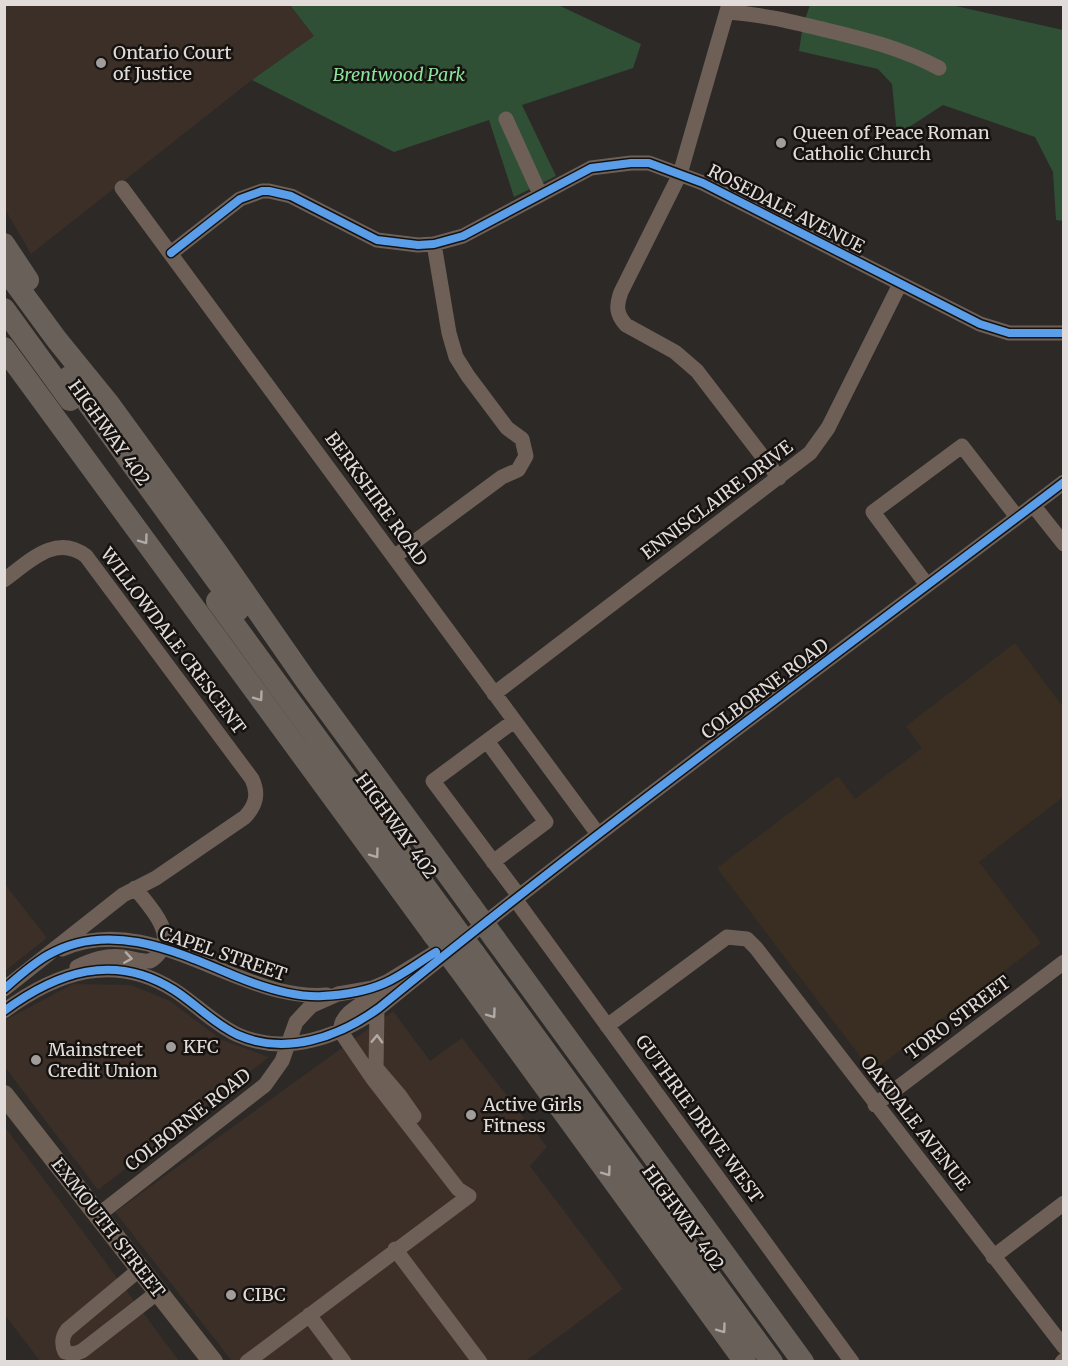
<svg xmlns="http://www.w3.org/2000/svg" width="1068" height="1366" font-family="Merriweather,serif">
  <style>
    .built { fill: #3b2f28 }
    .education { fill: #3a2e22 }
    .green { fill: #2f5035 }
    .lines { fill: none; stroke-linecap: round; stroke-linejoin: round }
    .minor { stroke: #6e6057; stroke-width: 15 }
    .major { stroke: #6f6055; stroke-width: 20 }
    .highway { stroke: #696059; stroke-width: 22 }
    .highway-bridge { stroke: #696059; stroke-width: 22 }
    .cycleway-casing { stroke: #151210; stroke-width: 11 }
    .cycleway { stroke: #5a9eea; stroke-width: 8 }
    .oneway { stroke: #b1aaa6 }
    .oneway2 { stroke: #b3aaa5 }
    .poi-dot { fill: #a29d9b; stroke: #151210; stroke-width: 2 }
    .labels { text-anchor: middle; stroke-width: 5; stroke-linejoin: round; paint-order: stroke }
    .poi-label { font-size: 18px; fill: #e1dcd9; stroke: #151210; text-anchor: start }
    .park-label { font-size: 18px; font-style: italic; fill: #89e39b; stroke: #151210 }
    .street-label { font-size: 18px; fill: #e1dcd9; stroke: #151210 }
  </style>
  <rect width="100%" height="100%" fill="#2c2927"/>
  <path class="built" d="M4,5H290L315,36L252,80L31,254L5,209Z
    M5,884L47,938L5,971H4Z
    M73,984L131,985L170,1001L222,1040L269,1057L98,1190L5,1067V1020Z
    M393,1011L430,1061L462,1038L547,1147L530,1166L623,1289L526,1361H232L115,1212Z
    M5,1127L179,1361H40L5,1315Z"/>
  <path class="education" d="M1015,643L1063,707V797L979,862L1041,943L872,1072L717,868L838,776L855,799L922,748L906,726Z"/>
  <path class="green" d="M290,5H558L641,44L633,68L522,105L556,176L514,197L489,120L394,152L252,80L314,36Z
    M810,5H951L1063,30V221L1056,220L1053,172L1035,137L943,105L897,135L892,84L878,69L799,51L803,25Z"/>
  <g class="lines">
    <path class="minor" d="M729,4L680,174L621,292C616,306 616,314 626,325L675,352L697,371L779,478
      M727,12C761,14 793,22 826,30C867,40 901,48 939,68
      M506,119L540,194
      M122,188L598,834
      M171,253L240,199L262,191H269L291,196L377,240L418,245L434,244L463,236L591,168L631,163H649L703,183L980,324L1009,333H1064
      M1033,505L1064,544
      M394,557L502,477L518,470L526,456L522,439L507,428L468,376L456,357L449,333L434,244
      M4,580C29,562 55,533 86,556L252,779C259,794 256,805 245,817L156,878L123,895L4,989
      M927,585L873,512L962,446L1017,517
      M494,694L810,453L828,428L900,284
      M514,721L433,781L519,896
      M487,741L546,822L493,862
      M515,899L852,1362
      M62,949C136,917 207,972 277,990C294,994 310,997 327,995
      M77,967C92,960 106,955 122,957C131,958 141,962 150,961C154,959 157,956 160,952C176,932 147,904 135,888
      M377,1010L376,1068L400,1096L414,1116
      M4,1011C57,972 114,952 174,990C196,1004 214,1024 238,1035C286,1056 339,1037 379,1008C602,826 835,656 1064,482
      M607,1026L727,937L747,939L756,948L1064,1347
      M875,1105L1064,962
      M97,1216L265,1085L282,1061L296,1022L311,1006L338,994L373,988L387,982L436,952
      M395,1249L480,1362
      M993,1257L1064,1203
      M140,1269L67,1330C62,1337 61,1343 65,1352L74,1354L82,1351L158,1292
      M309,1315L344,1362
      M247,1362L469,1196L458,1189L373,1079L341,1032C338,1013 366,1002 379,993C385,988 391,982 397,977
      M1062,1362L1064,1360"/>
    <path class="major" d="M4,1095L213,1362"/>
    <path class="highway" d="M4,244L28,280
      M4,268L57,340L109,404L216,551L307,682L471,906
      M4,309L70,400
      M4,348L433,934
      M69,377L238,610
      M217,601L451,922
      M495,939L803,1362
      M474,953L772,1362
      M458,967L745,1362"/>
    <path class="highway-bridge" d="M471,906L495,939
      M451,922L474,953
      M433,934L458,967"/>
    <g class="cycleway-casing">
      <path id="cycleway" d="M171,253L240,199L262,191H269L291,196L377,240L418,245L434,244L463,236L591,168L631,163H649L703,183L980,324L1009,333H1064
        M4,989C18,977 32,964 48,955C109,920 176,951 235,976C262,987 294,998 323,996C343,995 367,991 385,983C403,975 419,962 436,952
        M4,1011C57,972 114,952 174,990C196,1004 214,1024 238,1035C286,1056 339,1037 379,1008C602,826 835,656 1064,482"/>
    </g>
    <use href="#cycleway" class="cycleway"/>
  </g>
  <defs><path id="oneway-chevron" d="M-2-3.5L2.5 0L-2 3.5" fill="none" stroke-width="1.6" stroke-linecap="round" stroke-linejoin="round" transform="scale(1.5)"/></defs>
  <g class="oneway">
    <use href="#oneway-chevron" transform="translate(144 540) rotate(54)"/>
    <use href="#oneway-chevron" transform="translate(259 697) rotate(54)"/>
    <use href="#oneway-chevron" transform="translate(375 854) rotate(54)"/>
    <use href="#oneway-chevron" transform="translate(492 1014) rotate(54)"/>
    <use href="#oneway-chevron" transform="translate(607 1172) rotate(54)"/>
    <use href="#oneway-chevron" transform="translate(722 1329) rotate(54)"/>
  </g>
  <g class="oneway2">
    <use href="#oneway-chevron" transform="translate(128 958) rotate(9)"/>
    <use href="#oneway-chevron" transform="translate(377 1039) rotate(-88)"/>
  </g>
  <g class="poi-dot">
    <circle cx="101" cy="63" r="6"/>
    <circle cx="781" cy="143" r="6"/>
    <circle cx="171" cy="1047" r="6"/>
    <circle cx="36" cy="1060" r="6"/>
    <circle cx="471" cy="1115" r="6"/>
    <circle cx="231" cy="1295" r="6"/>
  </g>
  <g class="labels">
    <g class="poi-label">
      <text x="113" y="59">Ontario Court<tspan x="113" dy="21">of Justice</tspan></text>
      <text x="793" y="139">Queen of Peace Roman<tspan x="793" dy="21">Catholic Church</tspan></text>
      <text x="183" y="1053">KFC</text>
      <text x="48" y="1056">Mainstreet<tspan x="48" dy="21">Credit Union</tspan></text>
      <text x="483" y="1111">Active Girls<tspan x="483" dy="21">Fitness</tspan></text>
      <text x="243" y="1301">CIBC</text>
    </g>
    <g class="park-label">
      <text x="399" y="81">Brentwood Park</text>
    </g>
    <g class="street-label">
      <text transform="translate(786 209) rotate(27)" y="6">ROSEDALE AVENUE</text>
      <text transform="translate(109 433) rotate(54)" y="6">HIGHWAY 402</text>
      <text transform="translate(376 499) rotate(54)" y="6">BERKSHIRE ROAD</text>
      <text transform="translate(717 500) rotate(-37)" y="6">ENNISCLAIRE DRIVE</text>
      <text transform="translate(173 641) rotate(53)" y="6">WILLOWDALE CRESCENT</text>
      <text transform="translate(765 689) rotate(-37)" y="6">COLBORNE ROAD</text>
      <text transform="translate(396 826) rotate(54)" y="6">HIGHWAY 402</text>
      <text transform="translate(223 954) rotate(19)" y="6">CAPEL STREET</text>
      <text transform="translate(958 1018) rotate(-37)" y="6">TORO STREET</text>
      <text transform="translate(699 1119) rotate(54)" y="6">GUTHRIE DRIVE WEST</text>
      <text transform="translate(188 1120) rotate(-38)" y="6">COLBORNE ROAD</text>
      <text transform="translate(915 1123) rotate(52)" y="6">OAKDALE AVENUE</text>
      <text transform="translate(683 1218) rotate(54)" y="6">HIGHWAY 402</text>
      <text transform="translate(108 1228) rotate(52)" y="6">EXMOUTH STREET</text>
    </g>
  </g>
  <rect width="1068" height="1366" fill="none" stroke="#e1dcd9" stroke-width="12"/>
</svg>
